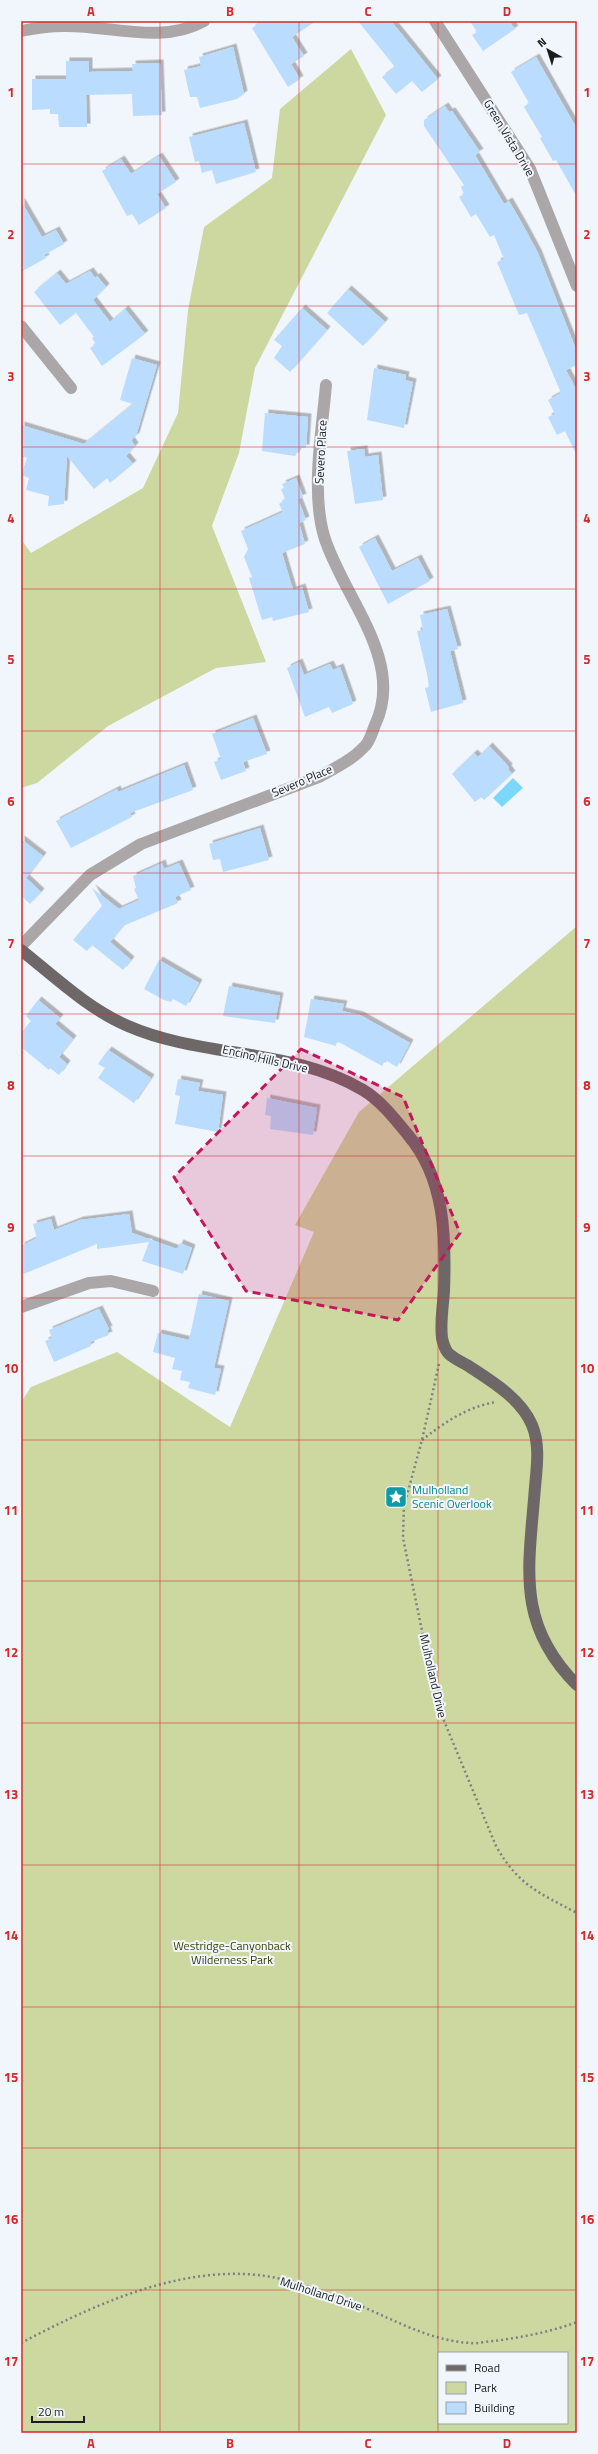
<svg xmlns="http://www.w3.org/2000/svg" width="598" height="2454" font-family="'Titillium Web',sans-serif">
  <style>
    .green { fill: #cdd8a0; fill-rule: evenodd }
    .water { fill: #7bd8fb }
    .building { fill: #b9dcff; filter: url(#shadow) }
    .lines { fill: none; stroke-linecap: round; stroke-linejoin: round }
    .path { stroke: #7c8084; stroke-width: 2.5; stroke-dasharray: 2 3; stroke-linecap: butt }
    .minor { stroke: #aba7a8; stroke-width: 12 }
    .major { stroke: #6e6768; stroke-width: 12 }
    .marked { fill: #c2185b; fill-opacity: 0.2; stroke: #c2185b; stroke-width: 3; stroke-dasharray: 8 5; stroke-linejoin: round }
    .grid { fill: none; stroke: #d62828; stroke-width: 1; stroke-opacity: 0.55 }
    .labels { text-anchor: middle; stroke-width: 4; stroke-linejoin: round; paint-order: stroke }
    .street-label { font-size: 12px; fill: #1a1c1e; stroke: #f0f6fc }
    .culture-label { font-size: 12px; fill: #0d838f; stroke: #f0f6fc; text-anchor: start }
    .park-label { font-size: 12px; fill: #3a4205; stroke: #f0f6fc }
    .neatline { fill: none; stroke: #d62828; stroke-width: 1.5 }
    .grid-label { font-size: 13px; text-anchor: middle; font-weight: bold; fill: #d62828 }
  </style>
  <defs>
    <filter id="shadow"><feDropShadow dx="3.5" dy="-3.5" stdDeviation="0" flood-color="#0004"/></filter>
  </defs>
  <rect width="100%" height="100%" fill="#f0f6fc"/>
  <path class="green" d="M351,49L386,115L255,368L239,453L212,526L266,662L216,668L108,726L37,783L21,788V539L31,553L143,488L178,413L188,310L204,227L272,178L280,109Z
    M577,926V2433H21V1402L31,1387L117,1352L230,1427L314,1232L295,1225L359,1112ZM439,2353H567V2423H439Z"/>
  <path class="water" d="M513,778L523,788L502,807L493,798Z"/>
  <path class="building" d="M262,21H316L292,37L304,56L291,64L300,79L288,87L252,28Z
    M358,21H391L438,79L422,92L412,81L396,94L382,77L395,67Z
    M470,21H509L515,29L483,51L472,35L477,32Z
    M233,47L244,94L237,99L200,108L197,97H190L184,70L201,66L199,57Z
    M536,57L577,129V197L556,160L553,161L540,138L542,137L524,107L529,103L511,72Z
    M66,61H89V72L133,71L132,64L160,63L162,115L133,116L132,94L86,95L87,127H59L58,114H50V109L32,110V79H66Z
    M445,106L449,112L452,111L480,152L475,155L504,204L509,201L524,227L538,253L577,352V365L566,370L577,391V456L565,431L557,435L548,417L555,414L548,400L561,393L527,313L519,315L497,262L504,259L494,235L490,237L476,214L471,217L459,197L464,194L461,187L464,185L424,126V120Z
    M244,123L256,172L216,184L212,170L202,173L199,161L195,162L189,137Z
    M159,156L176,182L157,194L166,208L139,225L132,214L127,216L102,171L121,159L131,174Z
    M21,201L42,237L56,230L64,244L44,255L46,258L21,272Z
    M90,271L95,278L97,276L106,287L93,300L110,322L125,309L145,334L102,366L90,348L96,344L92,338L94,337L76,313L60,325L34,292L57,273L66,284Z
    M348,289L385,322L363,346L327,313Z
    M302,308L327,330L290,372L274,358L282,346L274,340Z
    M132,358L157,365L136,436L131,440L135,446L126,456L133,464L110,483L107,478L94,489L67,456L64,504L48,506L49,496L26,490L29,478L21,475L27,458L21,456V425L84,444L133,404L120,400Z
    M374,368L406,375L405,380L413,382L404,428L367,420Z
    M265,413L308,417L306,448H300L295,456L262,451Z
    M364,449L365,457L378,455L383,500L355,504L347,451Z
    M296,478L303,497L298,499L306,520L299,523L305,544L282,553L293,590L302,587L309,612L273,621L272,617L262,620L249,578L252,577L244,557L248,549L241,531L283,512L279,504L285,499L281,489L284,488L282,484Z
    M375,538L392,571L418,558L430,581L388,604L359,547Z
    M447,609L458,649L450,651L463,703L431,712L425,688L429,687L427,674L417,631L423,630L420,615Z
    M299,662L304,675L330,664L333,670L340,667L353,704L332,713L329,707L305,717L287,668Z
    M253,718L267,754L243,762L246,771L221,780L214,762L221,759L212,734Z
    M489,746L509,767L508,769L512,774L484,800L481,797L475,802L452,774L474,753L478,757Z
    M184,765L193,790L130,813L132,817L71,848L56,821L117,789L118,792Z
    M260,828L269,860L223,872L220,859L213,860L209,844Z
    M21,839L43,856L26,878L41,892L30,904L21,896Z
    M162,863L164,869L179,863L191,890L175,897L178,903L123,926L110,942L131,960L123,970L92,945L87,951L73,940L102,906L92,888L119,909L139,900L134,889L136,888L133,876Z
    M159,960L199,983L186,1006L173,999L171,1002L164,1000L144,989Z
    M229,986L280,996L275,1023L223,1016Z
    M311,999L344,1004L342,1011L360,1015L410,1043L397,1067L385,1060L382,1066L337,1041L336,1046L304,1037Z
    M38,1000L60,1018L55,1024L73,1039L59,1057L67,1064L59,1075L50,1068L49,1070L21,1047V1033L31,1021L26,1016Z
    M108,1050L151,1078L134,1103L98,1078L105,1068L98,1064Z
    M178,1079L200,1083L198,1091L223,1095L218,1132L175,1124L180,1096L175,1095Z
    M267,1098L317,1108L313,1135L270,1129L271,1116L265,1115Z
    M129,1214L132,1233L177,1249L180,1243L192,1248L183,1274L142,1261L149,1242L97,1249V1244L21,1275V1246L37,1238L33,1224L51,1219L54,1230L80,1220Z
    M199,1294L229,1301L214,1368L221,1369L215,1395L188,1388L190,1382L180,1380L182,1371L172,1369L175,1358L153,1352L158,1333L189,1340Z
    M99,1309L109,1329L107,1330L109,1335L90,1342L91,1346L54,1362L45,1341L52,1338L49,1330Z"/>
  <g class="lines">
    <path class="path" d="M439,1364L422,1440L404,1506L403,1538L437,1704L496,1846C518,1885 539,1893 577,1913
      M422,1440C445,1422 467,1407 496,1402
      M21,2343C88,2308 166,2271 244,2274C279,2275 316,2288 349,2301C387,2316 428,2341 471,2343C478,2344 487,2341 495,2341C523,2337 550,2332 577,2322"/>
    <path class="minor" d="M435,21L530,169L577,286
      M21,31C35,28 49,26 64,26C110,25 161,45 204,21
      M21,326L71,388
      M21,946L90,875L141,844L319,777C335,768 352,760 364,747C370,742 372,732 375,725C406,660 342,596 324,536C311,491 322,431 326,385
      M21,1307L89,1283L111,1281L153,1291"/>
    <path class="major" d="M21,950C55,977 88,1009 128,1026C201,1058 293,1048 363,1090C380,1100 395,1119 408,1135C445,1178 446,1237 444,1291C443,1306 440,1323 442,1338C443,1343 445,1349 448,1353C454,1359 464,1363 470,1367C493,1382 521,1399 532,1425C540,1444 537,1466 535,1487C529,1567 515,1623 577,1685"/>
  </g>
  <path class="marked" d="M301,1049L403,1097L460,1233L398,1320L246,1291L174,1177Z"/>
  <path class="grid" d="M160,21V2433M299,21V2433M438,21V2433M21,164H577M21,306H577M21,447H577M21,589H577M21,731H577M21,873H577M21,1014H577M21,1156H577M21,1298H577M21,1440H577M21,1581H577M21,1723H577M21,1865H577M21,2007H577M21,2148H577M21,2290H577"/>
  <defs>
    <g id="sight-square" transform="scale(1.15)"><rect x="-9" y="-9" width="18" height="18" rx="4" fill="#0f9aa8" stroke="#f0f6fc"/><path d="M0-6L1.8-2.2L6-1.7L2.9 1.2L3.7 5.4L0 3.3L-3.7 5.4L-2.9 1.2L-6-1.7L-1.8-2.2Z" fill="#fff"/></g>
  </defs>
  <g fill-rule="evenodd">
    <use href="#sight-square" x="396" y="1497"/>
  </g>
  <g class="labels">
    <g class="street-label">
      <text transform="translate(509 138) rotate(59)" y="4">Green Vista Drive</text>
      <text transform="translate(321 452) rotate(-87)" y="4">Severo Place</text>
      <text transform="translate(302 781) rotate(-23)" y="4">Severo Place</text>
      <text transform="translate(265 1059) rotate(13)" y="4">Encino Hills Drive</text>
      <text transform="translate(433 1676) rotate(77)" y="4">Mulholland Drive</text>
      <text transform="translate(321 2294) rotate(18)" y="4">Mulholland Drive</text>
    </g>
    <g class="culture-label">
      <text x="412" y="1494">Mulholland<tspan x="412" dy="14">Scenic Overlook</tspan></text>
    </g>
    <g class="park-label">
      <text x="232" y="1950">Westridge-Canyonback<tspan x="232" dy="14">Wilderness Park</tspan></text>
    </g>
  </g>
  <rect width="598" height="2454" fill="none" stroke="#f0f6fc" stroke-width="44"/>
  <rect x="438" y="2352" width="130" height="72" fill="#f0f6fc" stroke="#9a9fa3"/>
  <rect x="446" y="2365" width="20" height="6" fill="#6e6768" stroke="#9a9fa3"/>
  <text x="474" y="2372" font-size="12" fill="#1a1c1e">Road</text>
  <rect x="446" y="2382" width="20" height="12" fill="#cdd8a0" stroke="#9a9fa3"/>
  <text x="474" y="2392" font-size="12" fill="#1a1c1e">Park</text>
  <rect x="446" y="2402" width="20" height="12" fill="#b9dcff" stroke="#9a9fa3"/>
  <text x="474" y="2412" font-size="12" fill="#1a1c1e">Building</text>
  <g transform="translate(548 50) rotate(321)" stroke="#f0f6fc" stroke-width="3" paint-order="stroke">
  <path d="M0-3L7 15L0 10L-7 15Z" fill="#1a1c1e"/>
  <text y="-6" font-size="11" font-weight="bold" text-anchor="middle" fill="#1a1c1e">N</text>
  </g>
  <path d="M32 2416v6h52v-6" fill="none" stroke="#1a1c1e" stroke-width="2"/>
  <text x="38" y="2416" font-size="12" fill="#1a1c1e" stroke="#f0f6fc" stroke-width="3" paint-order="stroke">20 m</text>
  <rect x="22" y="22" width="554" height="2410" class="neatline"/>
  <g class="grid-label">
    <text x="91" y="16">A</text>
    <text x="230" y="16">B</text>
    <text x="368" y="16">C</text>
    <text x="507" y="16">D</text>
    <text x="11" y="97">1</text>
    <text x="587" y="97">1</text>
    <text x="11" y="239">2</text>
    <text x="587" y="239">2</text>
    <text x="11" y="381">3</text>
    <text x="587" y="381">3</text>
    <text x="11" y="523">4</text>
    <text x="587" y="523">4</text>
    <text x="11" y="664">5</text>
    <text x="587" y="664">5</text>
    <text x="11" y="806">6</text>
    <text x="587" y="806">6</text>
    <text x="11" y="948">7</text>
    <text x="587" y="948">7</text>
    <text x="11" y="1090">8</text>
    <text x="587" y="1090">8</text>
    <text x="11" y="1232">9</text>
    <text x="587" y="1232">9</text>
    <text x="11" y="1373">10</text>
    <text x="587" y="1373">10</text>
    <text x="11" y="1515">11</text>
    <text x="587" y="1515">11</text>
    <text x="11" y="1657">12</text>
    <text x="587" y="1657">12</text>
    <text x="11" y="1799">13</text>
    <text x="587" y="1799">13</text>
    <text x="11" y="1940">14</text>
    <text x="587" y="1940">14</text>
    <text x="11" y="2082">15</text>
    <text x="587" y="2082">15</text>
    <text x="11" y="2224">16</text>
    <text x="587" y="2224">16</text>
    <text x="11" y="2366">17</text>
    <text x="587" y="2366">17</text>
    <text x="91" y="2448">A</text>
    <text x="230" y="2448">B</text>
    <text x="368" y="2448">C</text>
    <text x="507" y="2448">D</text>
  </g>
</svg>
